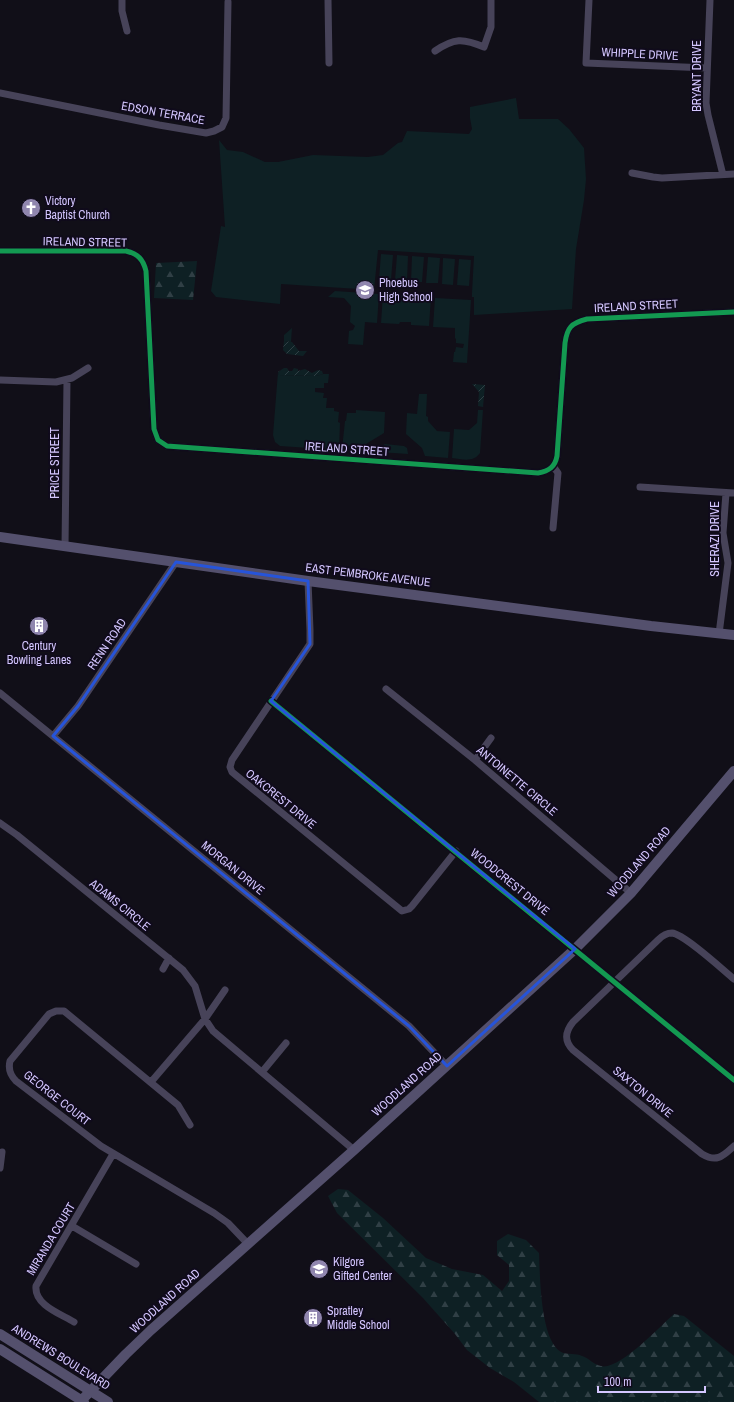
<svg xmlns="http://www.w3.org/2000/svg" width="734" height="1402" font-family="'Archivo Narrow',sans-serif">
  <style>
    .grass { fill: #0e2024 }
    .forest { fill: url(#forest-firs) }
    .garden { fill: url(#garden-furrows) }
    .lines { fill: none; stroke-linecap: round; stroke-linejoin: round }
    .street { stroke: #474359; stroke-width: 7 }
    .secondary { stroke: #54506d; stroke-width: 10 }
    .cycleway-casing { stroke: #100b1c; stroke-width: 8 }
    .cycleway { stroke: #139951; stroke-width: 5 }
    .marked { fill: none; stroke: #2654da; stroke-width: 3; stroke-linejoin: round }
    .labels { text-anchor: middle; stroke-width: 4; stroke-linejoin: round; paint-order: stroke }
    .street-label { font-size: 12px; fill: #d4c6ff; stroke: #100b1c }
    .poi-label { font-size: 12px; fill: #d4c6ff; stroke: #100b1c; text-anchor: start }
  </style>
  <defs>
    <pattern id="forest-firs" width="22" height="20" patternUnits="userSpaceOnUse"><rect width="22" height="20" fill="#0e2024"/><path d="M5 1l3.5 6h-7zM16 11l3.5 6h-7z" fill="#303f45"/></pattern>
    <pattern id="garden-furrows" width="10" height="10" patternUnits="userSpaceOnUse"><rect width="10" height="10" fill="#0e2024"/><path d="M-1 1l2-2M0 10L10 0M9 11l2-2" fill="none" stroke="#303f45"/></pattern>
  </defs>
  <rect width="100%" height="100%" fill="#110f18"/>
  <path class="grass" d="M516,98L519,119H558L569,129L584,148L586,179L584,200L576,249L572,309L474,315V297H472V293L474,256L378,250L374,290L281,284L280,304L216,297L211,291L221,226L225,227L219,140L227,150L243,152L265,162H278L313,155L368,157L383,155L398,143L402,142L407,131L469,134L472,129L470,118V107Z
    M381,254L393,255L391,280L379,279Z
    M397,255L408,256L407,281L395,280Z
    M412,256L424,257L422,282H411Z
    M428,257L440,258L438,283H426Z
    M443,258L455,259L453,285L442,284Z
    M459,259L471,260L469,286L457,285Z
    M335,291L379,294L377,323L365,322L363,345L348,344L349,331L353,330L355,326L350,322L351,306L344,298L328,297Z
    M383,294L431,297L429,326L411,325V322H400L399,324L381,323Z
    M435,298L471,300L467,363L453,362L454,352H455L456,347L463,348L464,344L456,343V339L455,338V328L433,327Z
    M292,328L291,342L284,341V335Z
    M278,372L279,375L316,376L323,374H329L328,383H324V388H315V392L324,393L323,398H327L326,408H334V411L339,412L338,422L340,423L339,450L280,446L275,442L273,435Z
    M419,394H427L426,416L428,417V421L437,431L450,432L448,458L425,456L422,448L406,434L407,413L417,414Z
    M356,410L385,412L384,433L366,444L363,451L342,449L345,421H346L347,413H356Z
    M478,410H483L480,453C473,463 462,459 452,458L454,429L469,430L477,423Z
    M385,444L404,446L407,448L408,454L379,452L380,447Z"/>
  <path class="forest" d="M197,261L193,300L154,298L156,263Z
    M338,1189L348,1190L383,1218L426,1258L452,1269L483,1275L502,1291L509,1281V1265L497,1255V1241L508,1234L526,1240L539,1253C540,1275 540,1340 561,1352C567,1355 576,1353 582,1356C589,1358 594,1365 601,1366C619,1371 660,1326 674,1314L684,1316L734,1356V1402H539L514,1382L490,1368L467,1350L455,1334L423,1298L337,1213L328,1196Z"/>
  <path class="garden" d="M284,341L292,342L299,351H307L303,356L287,354L283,350Z
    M284,368H287L289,371H292L294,368L298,369V371L305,369L312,373L318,370L322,371L323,374L316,376L279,375L278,372Z
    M472,384L485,385L483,407L478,406L479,392Z"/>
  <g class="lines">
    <path class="street" d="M122,0V11L127,31
      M328,0L329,63
      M589,0L586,63L707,68
      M710,0L706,103L708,115L723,175
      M435,51C454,38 463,38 484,47L491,27V0
      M0,93L159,125L206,133L214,131L222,127L226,118L228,2
      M632,173L653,177L662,178L734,174
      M0,251H126C138,254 143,259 146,271L154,429L158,440L167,446L538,473C549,471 555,467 557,456L565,343C567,328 571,323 587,319L734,312
      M0,380L56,382L72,378L88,368
      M640,487L734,493
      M553,528L558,473L553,466
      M65,547L67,380
      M308,581L310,630V644L232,760L230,767L232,772L402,911L409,909L412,906L456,851
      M719,634L728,563L723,533L726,493
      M386,689L475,760L631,893
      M0,693L409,1026L447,1066
      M271,701C426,827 579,954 734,1080
      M53,736L78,706L176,562
      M475,760L491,738
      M0,823L17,835L183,970L195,986L205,1019L213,1031L354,1150
      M163,969L169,958
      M734,979C722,969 684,934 672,933C666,933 662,936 658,940L573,1022C565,1032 564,1041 573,1050L702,1154C717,1163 723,1156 734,1146
      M262,1072L286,1043
      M151,1082L205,1019L225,990
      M190,1125L178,1105L64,1011H56L49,1014L10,1061C8,1069 10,1075 16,1081L101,1146L214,1213L228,1223L248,1244
      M0,1168L2,1152
      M72,1226L136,1264
      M74,1322C61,1314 34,1305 36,1286L113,1154"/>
    <path class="secondary" d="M0,537L308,581L651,626L734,635
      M0,1334L108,1402
      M0,1349L84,1402
      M80,1402L126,1354L151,1330L354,1150L575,949L631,893L734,771"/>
    <g class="cycleway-casing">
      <path id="cycleway" d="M0,251H126C138,254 143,259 146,271L154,429L158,440L167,446L538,473C549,471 555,467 557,456L565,343C567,328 571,323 587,319L734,312
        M271,701C426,827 579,954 734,1080"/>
    </g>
    <use href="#cycleway" class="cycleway"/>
  </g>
  <path class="marked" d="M176,562L308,581L310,644L271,701L575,949L447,1066L409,1026L53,736L78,706Z"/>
  <defs>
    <g id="church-disc" transform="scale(1)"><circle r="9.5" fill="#9086ae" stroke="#100b1c"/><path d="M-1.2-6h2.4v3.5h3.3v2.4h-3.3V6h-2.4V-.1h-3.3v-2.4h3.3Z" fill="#fff"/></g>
    <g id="school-disc" transform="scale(1)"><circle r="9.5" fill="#9086ae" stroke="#100b1c"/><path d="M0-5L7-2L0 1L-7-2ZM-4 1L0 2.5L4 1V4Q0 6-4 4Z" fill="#fff"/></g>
    <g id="building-disc" transform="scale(1)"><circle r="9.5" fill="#9086ae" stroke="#100b1c"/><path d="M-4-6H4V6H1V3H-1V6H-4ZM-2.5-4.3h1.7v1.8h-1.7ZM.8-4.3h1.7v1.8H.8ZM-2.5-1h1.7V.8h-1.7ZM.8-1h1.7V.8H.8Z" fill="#fff"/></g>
  </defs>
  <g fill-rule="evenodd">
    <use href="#church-disc" x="31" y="208"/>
    <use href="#school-disc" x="365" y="290"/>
    <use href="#building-disc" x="39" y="626"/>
    <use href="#school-disc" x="319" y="1269"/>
    <use href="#building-disc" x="313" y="1318"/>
  </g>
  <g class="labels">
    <g class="street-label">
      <text transform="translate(640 54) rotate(3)" y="4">WHIPPLE DRIVE</text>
      <text transform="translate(697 76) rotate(-90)" y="4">BRYANT DRIVE</text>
      <text transform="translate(163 113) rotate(10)" y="4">EDSON TERRACE</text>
      <text transform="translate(85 242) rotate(1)" y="4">IRELAND STREET</text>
      <text transform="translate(636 306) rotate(-3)" y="4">IRELAND STREET</text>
      <text transform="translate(347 449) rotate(4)" y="4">IRELAND STREET</text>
      <text transform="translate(55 463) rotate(-90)" y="4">PRICE STREET</text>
      <text transform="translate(715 539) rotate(-90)" y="4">SHERAZI DRIVE</text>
      <text transform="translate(368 575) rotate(7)" y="4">EAST PEMBROKE AVENUE</text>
      <text transform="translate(107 644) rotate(-56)" y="4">RENN ROAD</text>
      <text transform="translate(517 781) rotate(40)" y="4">ANTOINETTE CIRCLE</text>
      <text transform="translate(281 799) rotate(39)" y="4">OAKCREST DRIVE</text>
      <text transform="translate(639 862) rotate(-49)" y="4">WOODLAND ROAD</text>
      <text transform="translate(233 868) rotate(39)" y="4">MORGAN DRIVE</text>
      <text transform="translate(510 882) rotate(39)" y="4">WOODCREST DRIVE</text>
      <text transform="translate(120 905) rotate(39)" y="4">ADAMS CIRCLE</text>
      <text transform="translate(407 1084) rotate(-42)" y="4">WOODLAND ROAD</text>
      <text transform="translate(643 1092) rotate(39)" y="4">SAXTON DRIVE</text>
      <text transform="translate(57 1098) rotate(38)" y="4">GEORGE COURT</text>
      <text transform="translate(51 1239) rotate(-59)" y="4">MIRANDA COURT</text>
      <text transform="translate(165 1301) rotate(-42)" y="4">WOODLAND ROAD</text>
      <text transform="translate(61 1357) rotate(32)" y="4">ANDREWS BOULEVARD</text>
    </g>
    <g class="poi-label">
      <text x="45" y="205">Victory<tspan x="45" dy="14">Baptist Church</tspan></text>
      <text x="379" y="287">Phoebus<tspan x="379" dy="14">High School</tspan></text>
      <text x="39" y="650" text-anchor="middle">Century<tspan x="39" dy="14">Bowling Lanes</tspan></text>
      <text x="333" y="1266">Kilgore<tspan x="333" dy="14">Gifted Center</tspan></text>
      <text x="327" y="1315">Spratley<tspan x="327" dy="14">Middle School</tspan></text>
    </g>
  </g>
  <path d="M598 1386v6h107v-6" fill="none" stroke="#d4c6ff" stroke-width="2"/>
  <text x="604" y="1386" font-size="12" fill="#d4c6ff" stroke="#100b1c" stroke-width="3" paint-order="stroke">100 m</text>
</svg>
